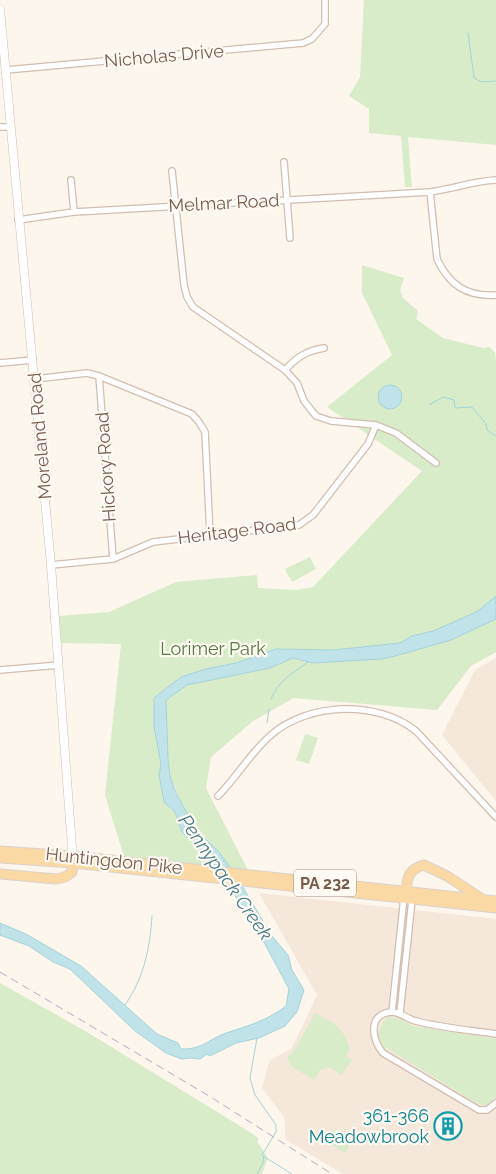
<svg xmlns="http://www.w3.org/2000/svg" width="496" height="1174" font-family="Raleway,sans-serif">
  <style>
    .residential { fill: #f5e8da }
    .green { fill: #d8ecc9 }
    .water { fill: #bfe3e8; stroke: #a5d3da }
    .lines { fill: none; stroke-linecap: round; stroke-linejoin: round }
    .stream { stroke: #a5d3da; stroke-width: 1 }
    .minor-casing { stroke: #d1beb0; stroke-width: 8 }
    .tertiary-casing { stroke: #d1beb0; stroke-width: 9 }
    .primary-casing { stroke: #dad1cd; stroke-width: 11 }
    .minor { stroke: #fff; stroke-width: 5.5 }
    .tertiary { stroke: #fff; stroke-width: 8 }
    .primary { stroke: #fbd9a5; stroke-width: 9 }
    .rail { stroke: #b9a8c9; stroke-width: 1; stroke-dasharray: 8 5; stroke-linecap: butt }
    .labels { text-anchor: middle; stroke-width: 4.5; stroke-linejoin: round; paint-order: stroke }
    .shield { fill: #fffaf3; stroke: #a28b7f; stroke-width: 1 }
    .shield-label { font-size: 16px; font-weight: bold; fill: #7a5c4d }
    .street-label { font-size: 18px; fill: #7a5c4d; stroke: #fffaf3 }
    .park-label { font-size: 18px; fill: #537a41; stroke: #fffaf3 }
    .culture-label { font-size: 18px; fill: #0d838f; stroke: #fffaf3; text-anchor: end }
    .water-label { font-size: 19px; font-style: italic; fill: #437c86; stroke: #fffaf3 }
  </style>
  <rect width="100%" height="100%" fill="#fdf6ec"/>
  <path class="residential" d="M496,658V801L442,735L475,670Z
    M259,893L496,919V1174H343L286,1140L284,1117L262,1088L269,1061L292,1048L317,995Z"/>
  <path class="green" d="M364,0H496V145L408,137L412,187H405L401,136L369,133V109L349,96L360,77Z
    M362,265L404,278L400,290L403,298L418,311L416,319L443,338L483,348L490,347L495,353L496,361V616L383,658L451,640L496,619V652L471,666L437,710L294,698L253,721L211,757L206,788L251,876L234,874C228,867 224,858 218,851C199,829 180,812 174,782L170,809L175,812L182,832L220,873L126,863L105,795L121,644L61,643L59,616L109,612L176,582L257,575L258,588L296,590L313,587L422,471L327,407L392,355L362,293Z
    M310,557L316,569L292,582L285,569Z
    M305,734L318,738L309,764L296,760Z
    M0,983L87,1032L253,1134L258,1138V1143L268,1158L262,1174H0Z
    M315,1013C335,1024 343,1026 350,1049L346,1056L352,1060L342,1075L329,1067L320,1070L314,1080L291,1066L287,1057L294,1051Z
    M388,1017L399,1018L413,1026L496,1039V1097L485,1106L478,1104L383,1046C375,1035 379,1026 388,1017Z
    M333,1129L352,1141L345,1153L326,1141Z"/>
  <path class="water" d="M378 397a12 12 0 1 1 24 0a12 12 0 1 1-24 0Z
    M496,596V619L451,640L395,656L382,659L312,663L293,658L270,668L187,685L166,700L168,759L170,776L176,793L195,828L219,852L237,877L271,935L288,955L292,970L304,990L297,1012L285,1026L259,1038L236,1043L210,1056L207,1054L200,1059L191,1058L182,1059L166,1053L135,1031L70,969L53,962L29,946L0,935V923L26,934L81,966L157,1034L178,1043L181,1049C202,1050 209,1039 226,1033C248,1026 268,1020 286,1006L289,989L259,933L253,928L232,890L215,865L182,832L175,812L164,802L159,775L161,764L154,727V698L181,677L206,669L236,663L276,649L333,650L400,643L412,636L433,631L463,618L478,611Z"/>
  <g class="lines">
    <path class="stream" d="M468,33L474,78L481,82L496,81
      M429,405L443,397L454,400L455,408L472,407L486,424L487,430L496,436
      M271,699C278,681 293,673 308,662
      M267,723L269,709
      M125,1005C144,978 150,948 152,916
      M257,1038L250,1078L255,1095L276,1125V1132L262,1155
      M263,1156L292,1174
      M257,1174L264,1161L263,1156"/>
    <g class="minor-casing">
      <path id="minor" d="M6,70L303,43L312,39L325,24V0
        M0,127H10
        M284,162L290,238
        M172,171L184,285L187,297L193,307L285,370L297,383L304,401L316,416L331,421L376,425L396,433L436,463
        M71,180L74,212
        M430,192L437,259C449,285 467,297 496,295
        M18,220L74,212L430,192C453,189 473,181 496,180
        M0,363L33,360
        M285,370C297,357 306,351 324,348
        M99,376L113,559
        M35,379L87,373L99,376L192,414L199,422L205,432L210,535
        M51,565L113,559L153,542L299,525L313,515L368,444L376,425
        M0,670L59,665
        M218,796C237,777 251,752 271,735C309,702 377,700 416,731L496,817
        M392,1012L404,897
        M400,1013L412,900L410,897
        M496,1034C470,1030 442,1028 416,1021C407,1019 401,1012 391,1012C367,1014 372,1041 383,1053L479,1110H487L496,1103"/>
    </g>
    <g class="tertiary-casing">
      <path id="tertiary" d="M0,9L51,565L73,861"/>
    </g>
    <g class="primary-casing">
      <path id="primary" d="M0,851L73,856L496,901
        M0,858L73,863L496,908
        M0,874L56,879L65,877L72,872L73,863
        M407,892C406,878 409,869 424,865L447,876L482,899"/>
    </g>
    <use href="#minor" class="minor"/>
    <use href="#tertiary" class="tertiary"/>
    <use href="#primary" class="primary"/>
    <path class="rail" d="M0,972L209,1096L332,1174"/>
  </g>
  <defs>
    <g id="building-ring" transform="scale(1.4375)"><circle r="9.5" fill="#fffaf3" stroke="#0f9aa8" stroke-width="1.5"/><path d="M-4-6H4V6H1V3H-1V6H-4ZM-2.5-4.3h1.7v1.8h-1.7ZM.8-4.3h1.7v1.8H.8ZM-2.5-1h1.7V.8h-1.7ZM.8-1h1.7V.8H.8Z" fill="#0f9aa8"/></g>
  </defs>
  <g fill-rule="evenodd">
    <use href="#building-ring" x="448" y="1126"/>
  </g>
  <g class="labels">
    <rect class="shield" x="294" y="869.5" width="62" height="27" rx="4"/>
    <g class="shield-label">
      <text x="325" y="889">PA 232</text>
    </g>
    <g class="street-label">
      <text transform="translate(164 56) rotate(-5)" y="6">Nicholas Drive</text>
      <text transform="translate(224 203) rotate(-3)" y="6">Melmar Road</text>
      <text transform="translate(40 436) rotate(-95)" y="6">Moreland Road</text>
      <text transform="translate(106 467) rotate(-94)" y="6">Hickory Road</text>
      <text transform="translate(237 531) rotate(-7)" y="6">Heritage Road</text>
      <text transform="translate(114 861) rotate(6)" y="6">Huntingdon Pike</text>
    </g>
    <g class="park-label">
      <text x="213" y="655">Lorimer Park</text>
    </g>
    <g class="culture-label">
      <text x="429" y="1122">361-366<tspan x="429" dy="21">Meadowbrook</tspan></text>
    </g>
    <g class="water-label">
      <text transform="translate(226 877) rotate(55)" y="7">Pennypack Creek</text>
    </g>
  </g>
</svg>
